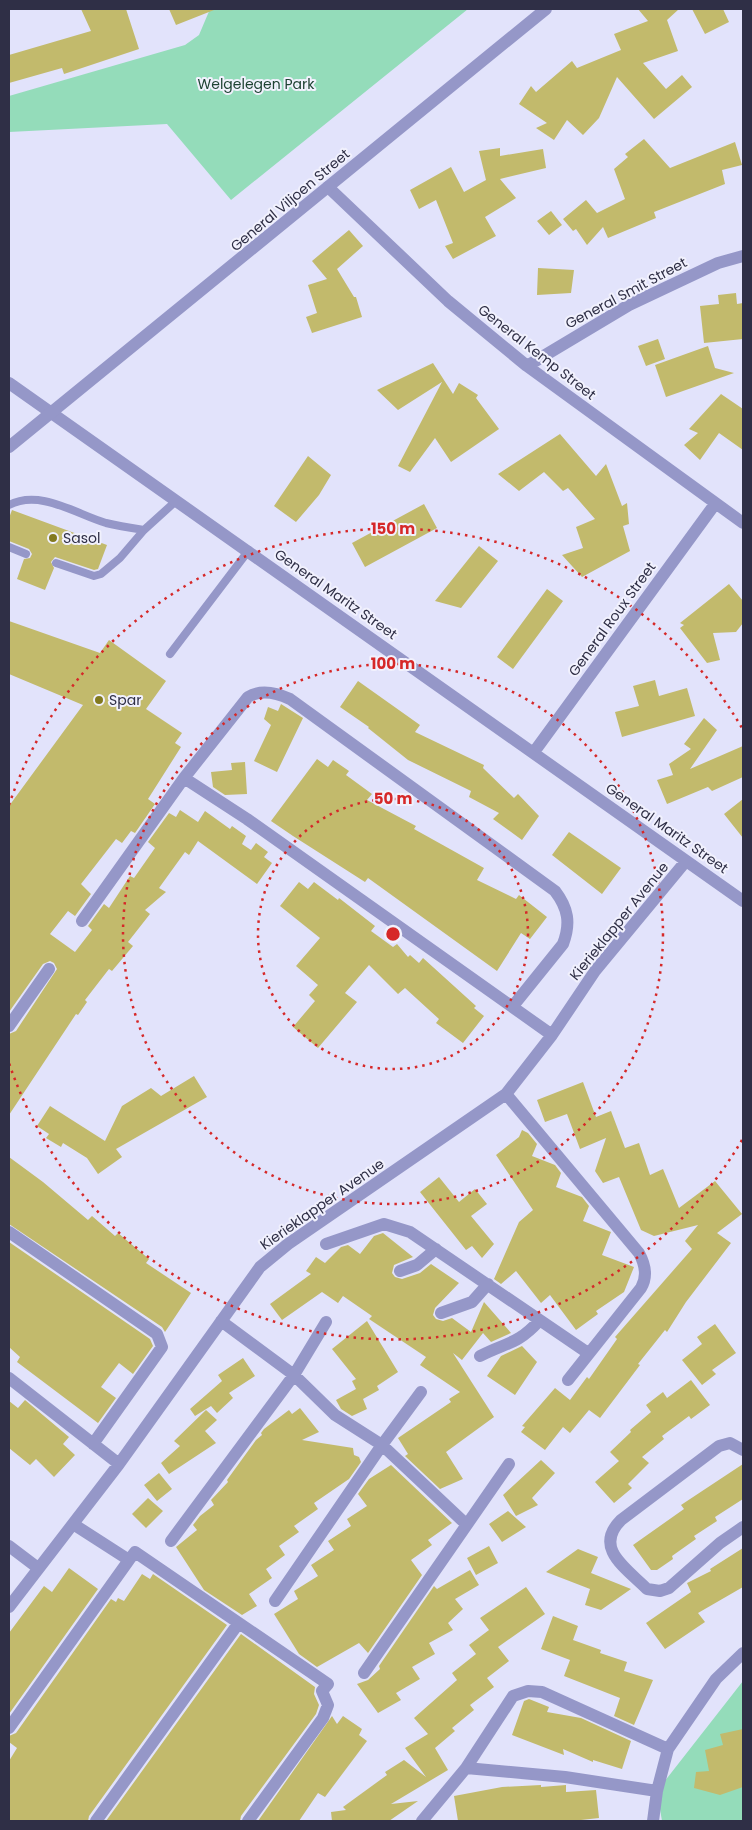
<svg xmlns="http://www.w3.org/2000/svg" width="752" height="1830" font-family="Poppins,sans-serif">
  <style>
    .green { fill: #94dcba }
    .building { fill: #c2ba6c }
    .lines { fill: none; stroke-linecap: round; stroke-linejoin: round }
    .service { stroke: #9597c8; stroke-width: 8 }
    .minor { stroke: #9597c8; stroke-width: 12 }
    .tertiary { stroke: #9597c8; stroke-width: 12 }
    .ring { fill: none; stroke: #d62828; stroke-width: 2.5; stroke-dasharray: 2.5 5 }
    .poi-dot { fill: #837a1f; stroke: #f1f1fd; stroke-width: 2 }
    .labels { text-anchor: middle; stroke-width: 4; stroke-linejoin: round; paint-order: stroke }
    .park-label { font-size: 14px; fill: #1e4333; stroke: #f1f1fd }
    .street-label { font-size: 14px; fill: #2f2f46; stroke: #f1f1fd }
    .poi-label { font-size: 14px; fill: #2f2f46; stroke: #f1f1fd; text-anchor: start }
    .centre { fill: #d62828; stroke: #f1f1fd; stroke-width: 2.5 }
    .ring-label { font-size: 15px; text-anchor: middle; font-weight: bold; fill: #d62828; stroke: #f1f1fd; stroke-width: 4; stroke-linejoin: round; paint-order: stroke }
  </style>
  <rect width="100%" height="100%" fill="#e2e3fb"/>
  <path class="green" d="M210,9H468L231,200L167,124L9,132V96L185,45L199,35Z
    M743,1681V1821H662L657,1791Z"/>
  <path class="building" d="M81,9H126L139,49L64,74L62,68L9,83V55L91,31Z
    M169,9H214V10L176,25Z
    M638,9H679L667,20L678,51L643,63L666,89L682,75L692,87L654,119L617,77L599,118L583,135L567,120L554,140L536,128L547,123L519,104L531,86L536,92L572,61L577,68L621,50L614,34L648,21Z
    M692,9H723L729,22L705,34Z
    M644,139L670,168L735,142L742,165L722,170L725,184L654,212L656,218L608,238L603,227L587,245L576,229L573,231L563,219L586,200L597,213L625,199L614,169L628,157L625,154Z
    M500,148V156L543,149L546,168L500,179L516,198L485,217L496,236L453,259L445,246L453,243L436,200L419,209L410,190L451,167L464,192L486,180L479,151Z
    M551,211L562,225L549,235L537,221Z
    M349,230L363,246L337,269L354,297H356L362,317L312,333L306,317L317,313L308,285L327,279L312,261Z
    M538,268L574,270L571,293L537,295Z
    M736,293L737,304L743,303V339L704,343L700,306L719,304L718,295Z
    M658,339L665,359L646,366L638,346Z
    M708,346L715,368L734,373L666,397L655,365Z
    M433,363L453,394L459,383L478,395L476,398L499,429L451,462L435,438L410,472L398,466L442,382L398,410L377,390Z
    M721,394L743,409V450L719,433L700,460L684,445L698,433L689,429Z
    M560,434L596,476L606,464L622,506L627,503L629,524L623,526L630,551L582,577L562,555L583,548L576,527L595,519L568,488L563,491L544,472L519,491L498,474Z
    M308,456L331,475L319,495L296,522L274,506Z
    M424,504L437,528L365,567L352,543Z
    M12,510L107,545L98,569L94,570L55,557L51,562L54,568L45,590L17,579L24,559L30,558L32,554L29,549L9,541V518Z
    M479,546L498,561L461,608L435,601Z
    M729,584L743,601V623L736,632L713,633L720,660L707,663L680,628L684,625L680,623Z
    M547,589L563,601L513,669L497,657Z
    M9,621L100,653L109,640L166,681L146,709L182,733L175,743L181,747L148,799L155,804L135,833L131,831L122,843L116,839L81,884L91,894L75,916L68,911L50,934L75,952L92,930L88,926L104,904L109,908L130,876L134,878L155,848L148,842L169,813L176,817L180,810L198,822L205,811L230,829L232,826L246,836L242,844L251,850L256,843L268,852L264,857L272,863L257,884L198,841L189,855L185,852L159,888L166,892L145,910L150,914L128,942L133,946L112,971L109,969L85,1000L87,1002L78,1015L76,1014L9,1115V1034L16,1031L57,969L54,963L50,961L43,964L9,1012V806L83,705L9,674Z
    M655,680L659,696L687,688L695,716L622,737L615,712L639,706L633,686Z
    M358,681L420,725L415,732L484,765L483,768L514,798L518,794L539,816L522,840L493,819L499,813L469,797L471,791L408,760L368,728L369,727L340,707Z
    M281,704L303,718L277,772L254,761L271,725L264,719L268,707L278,711Z
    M704,718L717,730L690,769L743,746V777L712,791L708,787L667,804L657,780L673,775L669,764L691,749L684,744Z
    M317,759L328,767L333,760L349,771L346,775L372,794L367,800L416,826L414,829L484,868L477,880L516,899L519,895L547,917L530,939L521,933L497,971L368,878L365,882L293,836L271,821Z
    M245,762L247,794L225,795L213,787L211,772L232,770L231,763Z
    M743,799V838L724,814Z
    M569,832L621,868L602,894L552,855Z
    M299,882L308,889L314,882L338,900L339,898L375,926L371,931L393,947L397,944L408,957L410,955L419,963L423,958L476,1006L474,1008L484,1016L463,1043L436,1023L439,1019L405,988L398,994L369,965L345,993L357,1002L318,1048L293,1027L315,1001L309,995L318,985L296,966L320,938L280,906Z
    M194,1076L207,1097L116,1149L122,1157L98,1174L87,1158L63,1143L61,1147L46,1138L49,1134L37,1126L50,1106L105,1141L122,1106L151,1088L161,1096Z
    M583,1082L596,1117L611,1111L625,1148L639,1143L650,1175L663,1169L679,1208L715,1181L742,1214L717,1233L731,1243L686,1302L667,1332L665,1330L638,1364L640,1365L600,1418L589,1410L570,1433L563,1427L545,1450L521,1432L525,1427L522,1426L555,1388L570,1400L587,1377L589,1379L617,1339L615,1337L692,1249L685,1241L698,1225L654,1236L641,1230L619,1177L603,1183L595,1171L606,1138L580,1149L567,1114L545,1122L537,1100Z
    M522,1130L528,1133L537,1144L532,1156L555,1165L561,1173L556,1187L582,1197L589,1206L583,1221L611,1232L602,1255L634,1267L624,1292L596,1311L598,1314L576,1330L550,1295L541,1303L516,1271L501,1284L494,1279L519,1222L533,1210L496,1155L519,1137Z
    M9,1157L43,1182L88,1220L92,1216L115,1236L118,1233L149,1259L146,1263L191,1293L165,1332L162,1327L9,1224Z
    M439,1177L459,1202L475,1189L487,1204L471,1216L494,1244L482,1258L472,1246L466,1250L420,1192Z
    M383,1233L413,1257L394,1265L392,1273L395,1277L402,1279L420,1273L431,1264L459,1283L435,1308L433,1315L436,1319L443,1321L452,1318L471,1332L484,1302L511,1333L491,1342L483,1333L462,1360L453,1353L494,1417L446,1452L463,1479L440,1489L405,1456L408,1454L398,1438L451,1402L449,1399L460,1392L420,1365L426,1357L369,1319L372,1316L343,1296L338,1303L322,1292L282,1320L270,1304L311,1274L306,1271L316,1257L325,1263L341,1247L348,1245L360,1254L374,1236Z
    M9,1242L150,1339L153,1346L133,1374L119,1363L101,1387L116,1398L98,1423L17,1362L20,1357L9,1347Z
    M367,1321L398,1372L377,1386L379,1390L363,1399L367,1409L352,1416L341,1409L336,1400L356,1389L352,1381L356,1379L332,1349Z
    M715,1324L736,1353L712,1370L716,1374L702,1385L682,1360L702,1344L697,1337Z
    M522,1346L537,1362L515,1395L487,1376L501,1356Z
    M243,1358L255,1376L229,1393L233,1398L217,1413L211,1406L195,1416L190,1409L222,1381L218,1375Z
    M691,1380L710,1405L691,1419L689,1416L662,1436L664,1439L642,1457L649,1463L628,1484L632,1488L614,1503L595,1482L619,1461L610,1452L631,1432L630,1430L651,1412L646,1405L663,1392L667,1398Z
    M25,1400L69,1437L63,1444L75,1455L54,1477L36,1459L30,1465L9,1448V1401L18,1408Z
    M300,1408L319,1432L302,1440L353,1448L354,1455L359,1457L361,1462L349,1479L314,1503L318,1509L294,1526L299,1532L279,1546L285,1555L266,1569L272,1578L249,1594L257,1606L242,1615L204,1590L176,1547L197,1530L193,1525L200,1516L214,1505L211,1500L228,1482L227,1480L256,1440L262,1435L261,1433L264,1429L289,1410L292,1414Z
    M206,1410L217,1420L205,1431L216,1443L169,1474L161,1463L180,1446L174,1441Z
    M541,1460L555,1473L532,1498L538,1505L516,1516L503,1495Z
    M743,1464V1499L715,1517L717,1521L694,1536L696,1539L672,1556L673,1559L657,1570H651L633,1545L684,1509L681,1505Z
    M391,1465L452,1523L428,1540L432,1545L411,1560L422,1575L368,1653L359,1643L317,1667L299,1654L274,1614L298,1599L294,1591L318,1576L311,1565L334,1550L328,1541L351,1526L347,1519L367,1506L358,1494L369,1479Z
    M159,1473L172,1489L157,1501L144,1485Z
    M148,1498L163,1511L146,1528L132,1514Z
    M508,1511L526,1527L502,1542L489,1524Z
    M489,1546L498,1563L476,1575L467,1558Z
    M743,1548V1587L698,1613L705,1622L665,1649L646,1623L691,1592L687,1583L711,1571L710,1569Z
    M578,1549L598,1557L591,1573L631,1589L601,1610L585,1605L590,1589L546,1572Z
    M69,1568L98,1589L9,1714V1633L44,1586L52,1592Z
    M470,1570L479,1585L455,1599L463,1609L448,1623L453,1630L429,1643L435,1654L412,1667L420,1679L396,1693L401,1700L378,1713L357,1684L368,1680L380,1669L379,1666L434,1586L437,1589Z
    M142,1574L150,1579L153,1574L227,1625L89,1816L88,1821H9V1761L17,1748L9,1742V1736L16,1733L111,1599L116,1602L118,1598L124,1601Z
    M526,1587L545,1614L498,1647L509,1661L487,1678L494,1687L470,1705L474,1710L452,1728L455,1731L435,1748L448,1770L391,1804L418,1801L389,1821H332L331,1812L346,1810L343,1807L387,1775L385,1772L404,1760L426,1777L405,1748L428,1734L414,1718L457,1680L452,1673L476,1654L469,1645L489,1630L480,1618Z
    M553,1616L578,1626L573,1640L601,1650L600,1653L627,1662L624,1671L653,1680L634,1725L614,1716L620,1698L564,1676L570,1660L541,1649Z
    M241,1634L315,1687L314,1694L319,1705L316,1714L241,1816L240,1821H106Z
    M529,1699L549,1707L547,1712L581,1718L631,1741L622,1769L593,1760V1762L563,1749L564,1755L512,1735L524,1701Z
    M332,1716L337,1724L343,1716L362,1729L359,1735L367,1741L325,1797L318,1793L299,1821H258Z
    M743,1729V1787L720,1795L694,1788L696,1772L709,1771L705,1750L723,1745L720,1734Z
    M541,1785V1787L566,1785V1792L596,1790L599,1818L572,1821H458L454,1796L502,1787Z"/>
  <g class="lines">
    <path class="service" d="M9,505C40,489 76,514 106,523C118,526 131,528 144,530
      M9,547L26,554
      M56,563L94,576L101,574L120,558L144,530L176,501
      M170,654L249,550"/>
    <path class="minor" d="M328,187L448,301L527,366L743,523
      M527,366L629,305L718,263L743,256
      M9,383L743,901
      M534,752L715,504
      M184,778L247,819L552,1035
      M82,921L184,778L248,697C261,689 277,693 290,699L555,891C568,908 571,923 563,944L513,1006
      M9,1026L49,969
      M506,1094L639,1253C645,1264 648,1276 641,1288L568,1380
      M9,1232L157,1334L162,1347L93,1444
      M326,1244L384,1224L410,1232L588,1353
      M400,1271L417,1265L436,1249
      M441,1313L472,1302L488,1284
      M221,1321L294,1375L335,1415L382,1445L466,1524
      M480,1356C507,1342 517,1345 539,1321
      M9,1378L119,1464
      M743,1450L730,1443L719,1446L621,1520C593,1548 626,1568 647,1589L660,1591L669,1588L720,1543L743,1527
      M73,1524L129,1560L135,1552L328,1684L322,1691L328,1705L323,1718L248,1821
      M171,1541L294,1375L326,1322
      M9,1546L38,1568
      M275,1601L382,1445L421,1392
      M9,1607L119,1464L260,1267L288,1244L506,1094L552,1035L595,971L686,861
      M364,1673L509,1464
      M9,1728L129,1560
      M466,1768L565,1777L657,1791
      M96,1821L238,1624
      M422,1821L466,1768L513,1696L528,1691L542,1692L668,1749
      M653,1821L657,1791L668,1749L716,1679L743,1653"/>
    <path class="tertiary" d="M9,447L546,9"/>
  </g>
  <g class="ring">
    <circle cx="393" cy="934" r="135"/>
    <circle cx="393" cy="934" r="270"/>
    <path d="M742 1140A405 405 0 0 1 9 1063M9 805A405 405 0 0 1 742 728"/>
  </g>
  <g class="poi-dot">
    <circle cx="53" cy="538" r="5"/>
    <circle cx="99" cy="700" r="5"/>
  </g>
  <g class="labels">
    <g class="park-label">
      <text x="256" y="89">Welgelegen Park</text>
    </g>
    <g class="street-label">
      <text transform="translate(290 200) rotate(-40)" y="5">General Viljoen Street</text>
      <text transform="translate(626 293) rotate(-28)" y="5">General Smit Street</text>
      <text transform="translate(537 352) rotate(38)" y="5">General Kemp Street</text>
      <text transform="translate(336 594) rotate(35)" y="5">General Maritz Street</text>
      <text transform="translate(612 619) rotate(-54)" y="5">General Roux Street</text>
      <text transform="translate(667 828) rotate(35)" y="5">General Maritz Street</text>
      <text transform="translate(619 921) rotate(-51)" y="5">Kierieklapper Avenue</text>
      <text transform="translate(322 1204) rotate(-35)" y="5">Kierieklapper Avenue</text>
    </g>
    <g class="poi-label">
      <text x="63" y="543">Sasol</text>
      <text x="109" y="705">Spar</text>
    </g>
  </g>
  <circle cx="393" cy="934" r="8" class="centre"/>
  <g class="ring-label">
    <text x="393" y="534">150 m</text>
    <text x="393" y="669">100 m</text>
    <text x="393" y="804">50 m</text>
  </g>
  <rect width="752" height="1830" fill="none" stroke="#2f2f46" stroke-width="20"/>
</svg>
